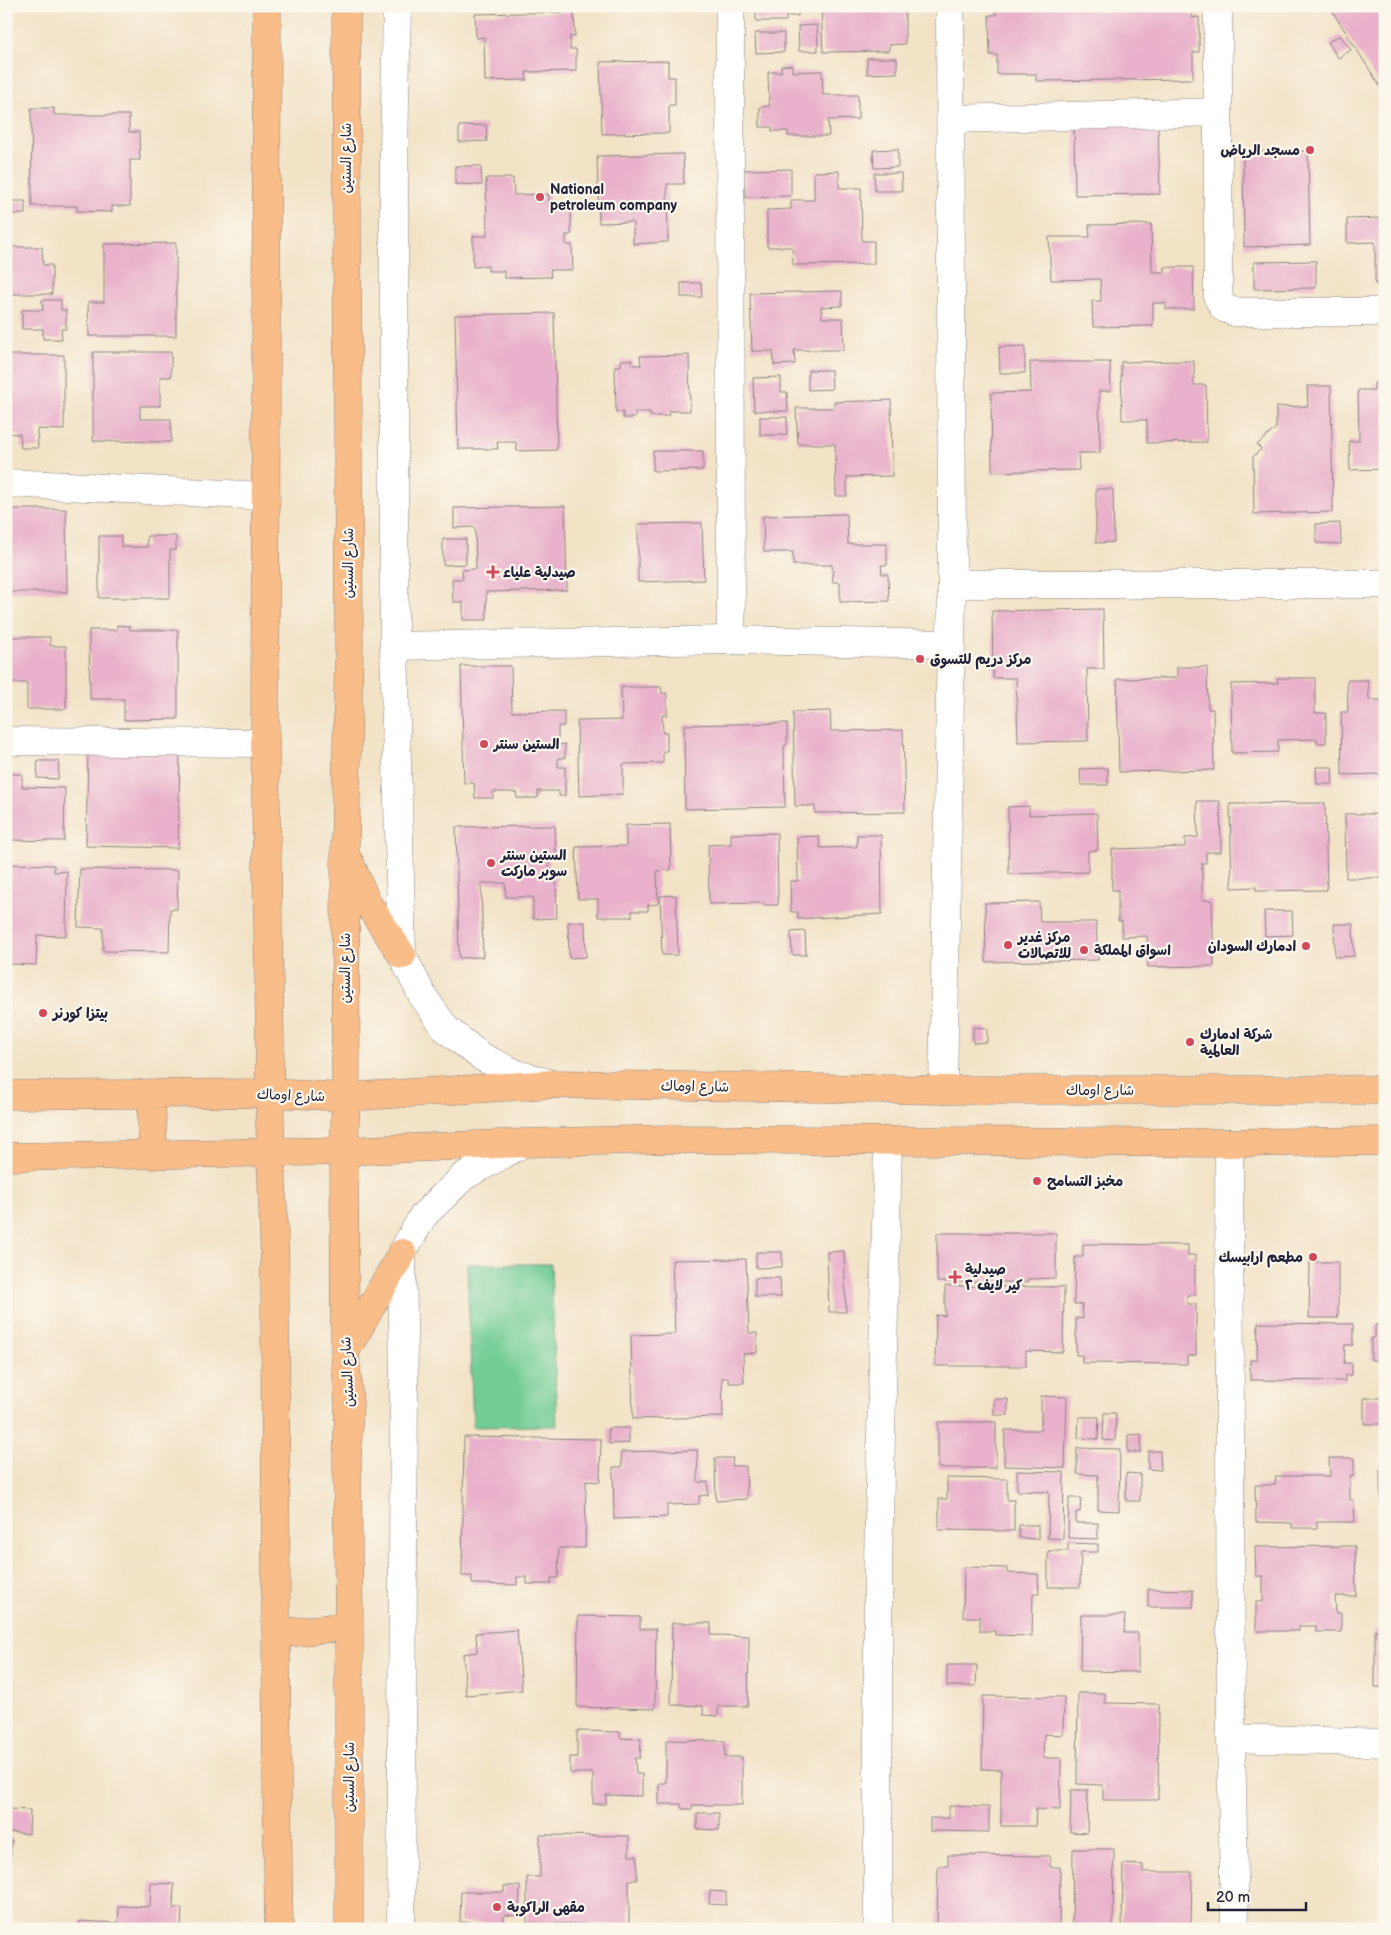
<svg xmlns="http://www.w3.org/2000/svg" width="1391" height="1935" font-family="'Balsamiq Sans','Playpen Sans Arabic',sans-serif">
  <style>
    .green { fill: #72cd94; stroke: #4a7868 }
    .building { fill: #e9b1cb }
    .lines { fill: none; stroke-linecap: round; stroke-linejoin: round }
    .minor-casing { stroke: #8a8281; stroke-width: 29 }
    .major-casing { stroke: #8a8281; stroke-width: 29 }
    .minor { stroke: #fff; stroke-width: 28 }
    .major { stroke: #f9bd89; stroke-width: 28 }
    .poi-dot { fill: #d1495b; stroke: #fbf7ec; stroke-width: 2 }
    .labels { text-anchor: middle; stroke-width: 4.5; stroke-linejoin: round; paint-order: stroke }
    .poi-label { font-size: 14px; font-weight: bold; fill: #22223b; stroke: #fbf7ec; text-anchor: start }
    .street-label { font-size: 14px; fill: #22223b; stroke: #fbf7ec }
  </style>
  <rect width="100%" height="100%" fill="#fbf7ec"/>
  <filter id="ink" filterUnits="userSpaceOnUse"><feTurbulence type="fractalNoise" baseFrequency=".02" numOctaves="2"/><feDisplacementMap in="SourceGraphic" scale="10" xChannelSelector="R" yChannelSelector="G"/><feConvolveMatrix kernelMatrix="1 2 1 2 8 2 1 2 1" color-interpolation-filters="sRGB"/></filter>
  <filter id="wash" filterUnits="userSpaceOnUse"><feTurbulence type="fractalNoise" baseFrequency=".0096" numOctaves="4" result="noise"/><feDisplacementMap in="SourceGraphic" scale="20" xChannelSelector="R" yChannelSelector="G"/><feGaussianBlur stdDeviation="1.12" result="paint"/><feColorMatrix in="noise" values="0 0 0 0 0 0 0 0 0 0 0 0 0 0 0 0 0 1.4 0 .05"/><feComposite in="paint" operator="in"/></filter>
  <g filter="url(#wash)">
    <rect width="100%" height="100%" fill="#f2e3c7"/>
    <path class="green" d="M467,1264H551L557,1426L473,1427Z"/>
    <g id="blocks">
      <path class="building" d="M756,6H798V16H786V21H756Z
        M821,6H905V44L889,45V51L823,52Z
        M996,6H1192V18L1199,17V52H1193V79L1036,81V74H997V55H990L989,15H996Z
        M1329,6H1385V94Z
        M574,12L575,37L570,36V49H576V71L526,72L527,80L485,81L484,37L476,38L475,14Z
        M817,25L818,51H799L798,26Z
        M755,33H784V52L756,53Z
        M1340,35L1351,50L1338,58L1328,42Z
        M867,58H897V73L867,74Z
        M668,61V77H675V105H669V133L602,134L600,62Z
        M792,65V72L822,71L823,95H858V119L828,120L829,136H788V131H772V127H760V107L769,106L768,72H781V66Z
        M31,108H54V115H129V132H139L140,160H130V206H112V212L77,211V206H32Z
        M1158,123L1160,194L1075,195L1074,125Z
        M486,125L487,141L459,142V126Z
        M898,149V167L874,168L873,150Z
        M1308,151L1310,245L1244,247L1243,152Z
        M683,154L684,184H667L668,242L633,244V222L599,223L597,156Z
        M455,166H481L482,185L455,184Z
        M791,169V196L745,197L744,170Z
        M839,171V188H861L862,241H874V264L793,265L792,247H767V210L791,209V200H814V172Z
        M874,173H901L902,191H875Z
        M486,178H513L514,195L549,194V207H571V235H566V245H572L573,270H550L551,277L504,278V271H488V266L473,267V236H487Z
        M6,201H25V214H6Z
        M1385,218V284H1375V242L1347,243V219Z
        M1151,224L1152,272H1165V267H1193L1194,309H1166V303H1153V326L1093,327L1092,301H1101L1100,279L1051,280L1049,237H1090L1089,225Z
        M176,243V336H89L88,302H104V244Z
        M6,247H42L43,265H52V294H6Z
        M1316,261V288L1254,289V262Z
        M681,283H701L702,297H681Z
        M842,291V306L821,307L822,318H843L844,350H794L795,364L774,365L773,351H752L750,293Z
        M42,300H61V310H66V329H61L62,339H43V329H22V310H43Z
        M554,313L557,450L517,451L516,442H497L498,449H458L455,315Z
        M1025,346V373H1000L999,347Z
        M93,352H171V377H160V406H140V419H171V442L93,441Z
        M6,355H64V430L37,429L38,448H21L20,434L6,433Z
        M689,355L690,411H669L668,416H650V412H635V418H623V412H616L615,366H621V360H632L633,365H641L640,356Z
        M1194,361V385H1206L1207,442L1147,443V420H1122L1121,362Z
        M1030,362H1110L1111,391H1099L1100,453H1078L1079,470L992,472L991,393L1031,392Z
        M808,370H831L832,389L808,390Z
        M781,377V392H787L788,411H754L753,378Z
        M1385,382V469L1350,470L1349,441H1359L1358,390H1374V383Z
        M1307,386H1331L1333,512L1254,514L1253,457L1261,449L1257,445L1276,428V407L1308,406Z
        M891,400L892,476L847,477V496H836L835,444H798L796,408H834V402Z
        M760,417H787V435H760Z
        M653,451H703V470L653,471Z
        M1096,489H1113L1114,542L1096,543Z
        M565,506L567,590L486,592L487,620H463V602H453L452,579H463L462,570L476,569L475,527L454,528V508Z
        M6,509H66L67,592H6Z
        M847,514L848,544H887V565H881L882,574H888L889,601L840,602V582H833L832,565H793V552H764L763,516Z
        M702,523L704,580L638,582V524Z
        M1340,523L1341,544L1316,543V524Z
        M99,536H121V547H147V536H176V550H170V598H99Z
        M443,539H466V564L443,565Z
        M1103,609L1104,669H1087L1088,741L1018,742L1016,678H993L992,611Z
        M117,625L129,626L130,630H178V719L124,720V699H90L89,630H117Z
        M6,637H50V646H66V709H27V683H6Z
        M461,666H511L512,712L564,711V726H558V745L565,744V758H558V767H565V796H559V791H538V798H517L516,792H493V798H475L474,783H464Z
        M1177,667H1207L1208,709H1213L1214,770L1119,772L1117,679L1177,678Z
        M1277,678H1315V713H1326V743H1317V739L1278,740V752L1232,753L1231,684L1278,683Z
        M1347,680H1368L1369,700H1385V766H1381L1382,774L1342,775L1341,712H1348Z
        M621,687H661L662,693H667V715H662L663,733H667V751H663V763L623,764V794L579,796L577,721L622,720Z
        M830,711L831,731L903,730L905,812L815,813V806H795L793,712Z
        M787,723V745L784,746L785,807L685,809L684,725Z
        M88,752L180,754L178,848L86,846Z
        M38,761H59L58,779L37,778Z
        M1316,767H1332L1333,784H1317Z
        M1108,768V785H1081L1080,769Z
        M6,774H22V787L65,788L64,841L6,840Z
        M1197,801H1220L1221,852H1206V863H1202V900H1212L1214,966L1148,967L1147,936L1122,937V921H1118V890H1112V849L1185,847V838L1198,837Z
        M1325,803L1327,890L1256,891V887L1232,888L1230,804Z
        M1029,806V815L1097,813L1098,850L1088,851V872L1009,874L1008,807Z
        M1345,814H1385V878H1346Z
        M670,824L671,870L657,871L658,904L648,905V911H632V917H598V899H578L576,847L626,846V825Z
        M555,826L556,857H549V877H556L557,918L533,919V897H506L505,883H481L483,957L459,958L456,827Z
        M777,833L778,905H764L763,903L709,904L708,845L731,844V834Z
        M857,835H881L882,914L798,919V912H791L790,881H798L797,837L819,836L820,848L857,847Z
        M6,864L54,865V872L67,871L66,936L37,935L36,965L6,964Z
        M80,869L178,870L177,909H170L169,952L103,951V928L78,927Z
        M676,895L678,955H662L660,896Z
        M1039,902L1040,922H1096L1098,960L986,962L985,903Z
        M1264,911H1292L1293,935L1265,936Z
        M568,922H585L586,957L569,958Z
        M1334,924H1353L1354,956L1335,957Z
        M805,931L806,955H792L791,932Z
        M973,1027L987,1028V1042L973,1043Z
        M937,1233H1056V1278L1028,1279V1282H937Z
        M1083,1244L1188,1245V1255H1195V1295H1187V1304H1196V1355L1187,1356V1364L1082,1363V1355H1076V1318L1083,1319L1082,1304H1074L1075,1257H1083Z
        M844,1251L846,1312H829L827,1252Z
        M756,1252H782V1267L756,1268Z
        M746,1259L749,1333H757V1353L743,1354L744,1383H729L728,1378H722L723,1417L633,1419L631,1335L675,1334L672,1260Z
        M1310,1262H1338V1318H1309Z
        M755,1278H780L781,1297H755Z
        M945,1286L1064,1287L1063,1352L1026,1351V1366H935L936,1315L945,1316Z
        M1258,1323L1353,1324V1345H1345L1344,1363H1352V1375H1345V1381L1250,1380V1360H1257Z
        M1375,1325H1385V1374H1383V1360H1371V1338H1375Z
        M1041,1396L1067,1397L1065,1468L1004,1466L1005,1430H1041Z
        M1364,1398H1385V1424H1364Z
        M994,1399H1008V1415H994Z
        M1104,1413H1116L1115,1441L1103,1440Z
        M1079,1417H1099L1098,1439L1078,1438Z
        M938,1422H996V1468H938Z
        M608,1428H629V1443L609,1444Z
        M1141,1434V1452H1128V1435Z
        M464,1437L601,1439L600,1482L586,1481L585,1548H559L558,1578H551V1584H527V1577H517V1585L472,1584V1576H462Z
        M1077,1448L1120,1449L1119,1511L1098,1510V1475L1077,1474Z
        M697,1450L698,1482H708V1495L699,1496V1504L667,1505V1517L614,1519L613,1467H622L621,1452Z
        M1148,1451H1160L1161,1470L1148,1469Z
        M715,1458H733L732,1466H746L747,1499L716,1501Z
        M1329,1458H1354V1476H1350V1500H1354L1355,1522H1317V1528H1292V1523L1256,1522L1255,1485H1275L1276,1476H1330Z
        M1380,1470H1385V1526H1381Z
        M1017,1471L1064,1472L1063,1539L1048,1538L1049,1492L1017,1491Z
        M1126,1473L1140,1474V1501H1126Z
        M947,1478L1007,1479V1500H1014V1531L939,1530V1499H947Z
        M1069,1498H1081L1080,1512H1076V1523H1098V1539L1068,1538Z
        M1019,1525H1038V1539L1019,1538Z
        M1068,1543L1098,1544V1552H1081L1080,1587H1048V1551H1068Z
        M1355,1546L1356,1596H1335L1336,1613H1341V1632H1316V1626H1299V1631H1256V1602H1263V1576H1256L1255,1547Z
        M964,1567L1007,1568V1573L1038,1574L1039,1594L1033,1593L1032,1636L995,1635V1631H980V1617H963Z
        M1148,1589L1193,1590V1607H1148Z
        M1081,1615H1125L1124,1633H1138V1672L1080,1671Z
        M578,1616L640,1617V1629H656L655,1709L577,1707Z
        M672,1623H711V1635L749,1636L748,1706H718V1716L703,1715V1706L671,1705Z
        M517,1630L522,1690L466,1695L463,1654L477,1652L476,1633Z
        M1375,1630H1385V1687H1375Z
        M947,1665H977L976,1686H947Z
        M1078,1693H1105V1703L1159,1704L1158,1800H1103V1785L1077,1784Z
        M983,1696L1064,1697L1063,1735L1044,1734L1043,1758H1061L1060,1810L1036,1809L1035,1826H1001V1770L982,1769Z
        M577,1731L620,1732V1738L641,1739L640,1758H635L636,1774H642V1796L606,1795V1804H593V1773H570V1757H577Z
        M666,1740L725,1741V1757H742V1805H692V1809H682L681,1804H659V1783H666Z
        M1071,1790H1088L1087,1833L1070,1832Z
        M949,1806L989,1807V1832L930,1831V1818H949Z
        M9,1809L30,1810L29,1834L8,1832Z
        M697,1813H719V1830L697,1829Z
        M540,1835L629,1836V1856H637V1880H629V1925L527,1923V1877H540Z
        M6,1839L12,1840L10,1861L6,1860Z
        M1073,1849H1114L1113,1929H1072Z
        M948,1855L1050,1856V1867H1060L1059,1929H937L938,1866H948Z
        M1123,1864L1143,1865V1872H1192L1191,1929H1122Z
        M151,1883L174,1884L173,1908H182L181,1929H80V1921L118,1923L119,1906L150,1907Z
        M504,1886H520L519,1916L504,1915V1923L460,1922L461,1892H504Z
        M710,1891L726,1892V1905L709,1904Z"/>
    </g>
  </g>
  <g filter="url(#ink)">
    <use href="#blocks" fill-opacity="0" stroke="#8a8281" stroke-width="1"/>
    <g class="lines">
      <g class="minor-casing">
        <path id="minor" d="M397,6L394,153V646L402,955L422,995L446,1029L482,1057L517,1074L551,1084
          M730,6L731,640
          M1218,6V298L1224,308L1235,312H1385
          M952,119L1218,112
          M6,483L266,496
          M952,584H1385
          M394,646L731,640L950,644
          M6,741L265,743
          M943,1090L952,584L950,6
          M1229,1143L1231,1738L1235,1929
          M1231,1738L1385,1743
          M401,1929L404,1382L402,1253L423,1216L464,1176L524,1143
          M878,1929V1563L888,1142"/>
      </g>
      <g class="major-casing">
        <path id="major" d="M267,6L265,743L270,1046C267,1127 275,1208 275,1290C276,1503 275,1716 279,1929
          M346,6L349,645L345,851L346,1097L344,1151L345,1353L349,1403L347,1460L349,1626V1929
          M350,863L366,901L402,955
          M151,1093L153,1155
          M6,1095L269,1093L346,1097L553,1084L943,1090H1385
          M6,1157L344,1151L524,1143L668,1139L1229,1143L1385,1141
          M345,1352L402,1253
          M276,1634L349,1626"/>
      </g>
      <use href="#minor" class="minor"/>
      <use href="#major" class="major"/>
    </g>
  </g>
  <g class="poi-dot">
    <circle cx="1310" cy="150" r="5"/>
    <circle cx="540" cy="197" r="5"/>
    <path d="M490.5 564.5h5v5h5v5h-5v5h-5v-5h-5v-5h5z"/>
    <circle cx="920" cy="659" r="5"/>
    <circle cx="484" cy="744" r="5"/>
    <circle cx="491" cy="863" r="5"/>
    <circle cx="1008" cy="945" r="5"/>
    <circle cx="1306" cy="946" r="5"/>
    <circle cx="1084" cy="950" r="5"/>
    <circle cx="43" cy="1013" r="5"/>
    <circle cx="1190" cy="1042" r="5"/>
    <circle cx="1037" cy="1181" r="5"/>
    <circle cx="1313" cy="1257" r="5"/>
    <path d="M952.5 1269.5h5v5h5v5h-5v5h-5v-5h-5v-5h5z"/>
    <circle cx="497" cy="1907" r="5"/>
  </g>
  <g class="labels">
    <g class="poi-label">
      <text x="1300" y="155" text-anchor="end">مسجد الرياض</text>
      <text x="550" y="194">National<tspan x="550" dy="16">petroleum company</tspan></text>
      <text x="503" y="577">صيدلية علياء</text>
      <text x="930" y="664">مركز دريم للتسوق</text>
      <text x="494" y="749">الستين سنتر</text>
      <text x="501" y="860">الستين سنتر<tspan x="501" dy="16">سوبر ماركت</tspan></text>
      <text x="1018" y="942">مركز غدير<tspan x="1018" dy="16">للاتصالات</tspan></text>
      <text x="1296" y="951" text-anchor="end">ادمارك السودان</text>
      <text x="1094" y="955">اسواق المملكة</text>
      <text x="53" y="1018">بيتزا كورنر</text>
      <text x="1200" y="1039">شركة ادمارك<tspan x="1200" dy="16">العالمية</tspan></text>
      <text x="1047" y="1186">مخبز التسامح</text>
      <text x="1303" y="1262" text-anchor="end">مطعم ارابيسك</text>
      <text x="965" y="1274">صيدلية<tspan x="965" dy="16">كير لايف ٢</tspan></text>
      <text x="507" y="1912">مقهى الراكوبة</text>
    </g>
    <g class="street-label">
      <text transform="translate(346 158) rotate(-90)" y="5">شارع الستين</text>
      <text transform="translate(348 563) rotate(-90)" y="5">شارع الستين</text>
      <text transform="translate(345 968) rotate(-90)" y="5">شارع الستين</text>
      <text transform="translate(695 1086) rotate(1)" y="5">شارع اوماك</text>
      <text x="1100" y="1095">شارع اوماك</text>
      <text transform="translate(291 1095) rotate(2)" y="5">شارع اوماك</text>
      <text transform="translate(347 1372) rotate(-93)" y="5">شارع الستين</text>
      <text transform="translate(349 1777) rotate(-90)" y="5">شارع الستين</text>
    </g>
  </g>
  <rect width="1391" height="1935" fill="none" stroke="#fbf7ec" stroke-width="25"/>
  <path d="M1208 1902v8h98v-8" fill="none" stroke="#22223b" stroke-width="2.5"/>
  <text x="1216" y="1902" font-size="15" fill="#22223b" stroke="#fbf7ec" stroke-width="4" paint-order="stroke">20 m</text>
</svg>
